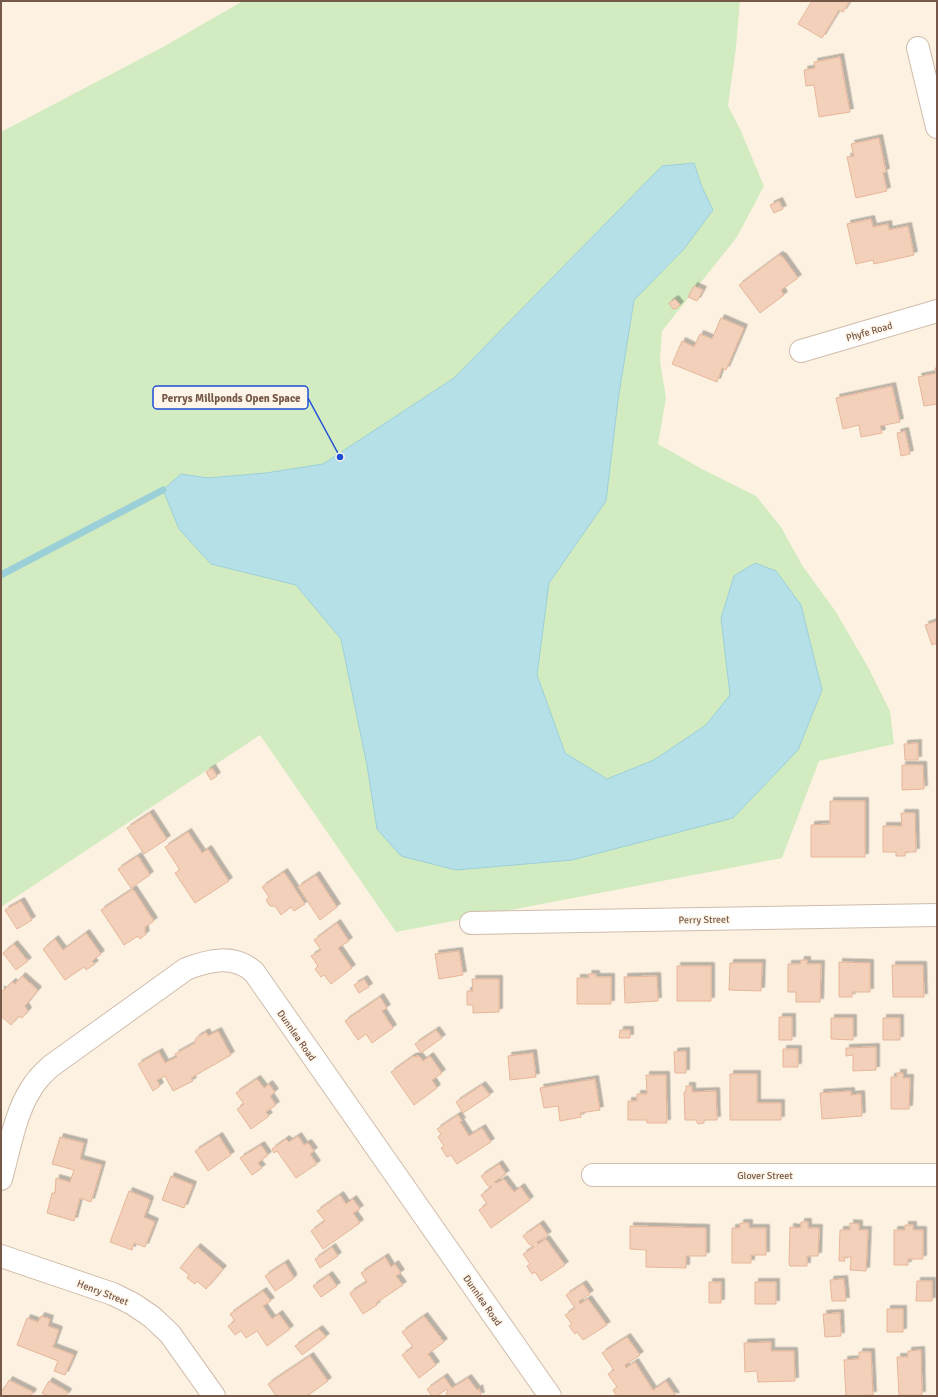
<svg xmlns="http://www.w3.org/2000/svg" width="938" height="1397" font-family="Signika,sans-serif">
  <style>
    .green { fill: #d2ebc0 }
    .water { fill: #b6e0e7; stroke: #9cd0d9 }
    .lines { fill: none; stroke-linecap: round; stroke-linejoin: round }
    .stream { stroke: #9cd0d9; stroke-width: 7 }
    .building { fill: #f3d0b9; stroke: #e6b699; filter: url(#shadow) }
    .street-casing { stroke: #d0bcab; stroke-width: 24 }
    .street { stroke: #fff; stroke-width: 22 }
    .labels { text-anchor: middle; stroke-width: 3; stroke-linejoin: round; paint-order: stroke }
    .street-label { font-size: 10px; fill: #755848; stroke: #fff6e9 }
    .leader { fill: none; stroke: #1d4ed8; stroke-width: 1.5 }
    .callout-dot { fill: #1d4ed8; stroke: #fff6e9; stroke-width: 1.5 }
    .callout { fill: #fff6e9; stroke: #1d4ed8; stroke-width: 1.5 }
    .callout-label { font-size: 11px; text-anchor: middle; font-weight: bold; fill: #755848 }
  </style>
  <defs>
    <filter id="shadow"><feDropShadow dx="3.5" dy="-3.5" stdDeviation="0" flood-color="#0004"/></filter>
  </defs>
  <rect width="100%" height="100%" fill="#fdf2e2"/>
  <path class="green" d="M243,1H740L736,47L728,106L740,129L764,186L737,237L662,331L660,361L666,398L658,444L702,469L756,496L781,527L802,565L836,612L868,667L890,711L894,744L819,761L782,858L396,932L260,735L1,907V132L163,47Z"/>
  <path class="water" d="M694,163L702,187L713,210L684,249L634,300L618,400L606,501L549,583L537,675L565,753L607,779L654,760L706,725L730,695L721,618L734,576L755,563L776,571L801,605L822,690L798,750L733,818L572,860L456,870L401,856L377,829L367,765L341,639L296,585L211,564L179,529L163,490L181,474L208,478L266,473L323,464L454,378L662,166Z"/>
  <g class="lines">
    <path class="stream" d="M1,575L163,490"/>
  </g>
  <path class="building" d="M812,1H850L843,12L839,10L822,38L798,24Z
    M840,57L850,112L819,117L814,85L806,86L804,70L815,68L814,62Z
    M879,138L886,172L883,173L887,191L856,198L847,157L854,156L851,144Z
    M779,201L783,209L774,213L770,205Z
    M871,219L873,227L888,224L889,230L908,226L914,255L874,264L873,260L856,264L847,224Z
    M779,255L783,257L798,278L781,290L784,295L760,313L739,285Z
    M694,286L703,290L697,301L688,297Z
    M675,299L680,305L677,308L673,309L669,303Z
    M721,318L744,328L726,370L722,368L717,382L672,364L682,341L694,347L700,334L712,339Z
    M935,368H937V404L924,406L918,377L937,373Z
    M892,386L900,422L880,426L882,433L861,437L859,425L843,429L836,398Z
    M905,431L910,454L901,456L897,433Z
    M937,621V643L932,645L925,625Z
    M918,743V760H905L904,744Z
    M902,765H923L924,789L902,790Z
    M212,768L217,776L211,780L206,772Z
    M830,801H865V857H811V825L830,824Z
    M150,813L167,839L144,854L127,828Z
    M901,813H915L916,852H905V856H896V852H883V826H902Z
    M188,832L202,853L208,849L229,881L195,903L175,873L180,870L165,847Z
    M138,856L150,875L131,888L118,869Z
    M284,872L305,904L294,911L291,907L281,915L275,906H270L266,900L269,897L262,887Z
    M316,875L337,907L320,920L298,887Z
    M133,889L154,921L145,927V932L146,934L140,939L138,936L124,945L101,910Z
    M21,901L32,920L17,929L5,910Z
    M337,923L349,941L338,948L352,968L331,984L324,975L321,977L315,969L318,966L311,956L321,950L314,940Z
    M86,933L101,954L92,961L95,964L86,970L84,967L65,980L43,949L55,939L63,950Z
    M14,944L28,961L16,970L3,953Z
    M459,951L463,975L439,979L435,954Z
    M801,960H807V964H821L820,1002H796V992H788V964H800Z
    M839,962L870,963V992H852V997H839Z
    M730,963H762L761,991L729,990Z
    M892,965H923L924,997H893Z
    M677,966H711V1001H677Z
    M588,974H596V977H611V1004H577V978H589Z
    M22,976L38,990L25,1006L28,1011L22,1018L19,1016L11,1025L1,1016V989L3,991L12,982L15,984Z
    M657,976L658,1001L625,1003L624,977Z
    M364,979L369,987L359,993L354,985Z
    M472,979H499V1012L473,1013V1005H467V991H473Z
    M380,997L387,1008L382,1011L393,1028L372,1043L366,1034L358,1040L345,1021Z
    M779,1017H792V1040H779Z
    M831,1018H853V1040L831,1039Z
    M883,1018H900V1040H883Z
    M436,1030L442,1038L421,1053L415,1044Z
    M620,1030H630V1038H619Z
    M218,1031L231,1055L191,1078L193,1081L173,1091L165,1076L157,1080L160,1086L153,1091L138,1064L159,1052L165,1063L177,1057L175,1054L195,1043L196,1038L206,1032L208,1036Z
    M876,1047V1070L853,1071V1055L846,1056V1048Z
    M783,1049H798V1067H783Z
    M686,1051V1073H675L674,1052Z
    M533,1053L536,1077L510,1080L508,1056Z
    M419,1056L423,1061L430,1056L442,1073L432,1080L437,1088L414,1105L391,1072L412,1057Z
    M897,1073H903V1078H910L909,1109H891V1077H897Z
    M730,1074H757V1103H781V1120H730Z
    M646,1075H666L667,1123H647V1120H628V1101H637V1094H647Z
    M257,1079L264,1088L269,1084L275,1092L270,1096L276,1105L266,1112L269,1116L251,1129L237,1109L244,1104L236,1093Z
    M595,1079L600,1110L580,1113L581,1117L560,1121L558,1106L544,1108L540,1088Z
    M482,1085L490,1095L463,1113L456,1102Z
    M686,1086H692V1092L716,1091L717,1120H704V1123L698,1124L696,1120H685L684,1092L686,1091Z
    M851,1091V1095L861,1094L862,1116L822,1119L820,1093Z
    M458,1115L462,1121L460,1122L469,1136L482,1128L491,1142L457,1164L451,1155L447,1157L441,1148L444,1146L438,1137L441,1134L437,1129Z
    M219,1136L231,1155L208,1171L195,1151Z
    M298,1136L304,1145L308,1143L314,1151L310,1154L317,1164L296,1178L277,1151L274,1153L272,1149L286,1139L289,1142Z
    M60,1137L84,1143L80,1159L102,1165L91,1202L80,1198L74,1221L47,1213L52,1193H55L56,1178L70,1182L74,1170L52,1164Z
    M261,1145L268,1155L258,1163L262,1168L252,1175L240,1158Z
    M499,1164L506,1174L494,1182L497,1183L504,1179L514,1192L521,1187L530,1200L491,1228L479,1210L487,1204L481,1195L492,1187L488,1186L481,1176Z
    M171,1176L193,1185L184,1208L162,1200Z
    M129,1191L149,1199L150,1201L144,1217L155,1222L145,1247L134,1243L132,1250L110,1242Z
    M340,1195L346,1204L353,1199L360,1209L353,1213L360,1223L323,1249L311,1231L325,1221L317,1211Z
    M801,1222H808V1228H819L818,1256H807V1266H790L789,1264L790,1227L801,1228Z
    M740,1223H749V1228H766V1255H751V1263H732V1228H740Z
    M850,1223L859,1224V1230H868L866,1271L850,1270L851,1257H844L845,1261H839L840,1230H850Z
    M540,1224L548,1235L537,1242L538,1244L546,1239L565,1265L541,1281L535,1272L532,1274L527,1266L530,1264L523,1254L534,1247L529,1244L523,1236Z
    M905,1225H913V1230H923V1259H908V1265H894V1230H905Z
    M630,1226L706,1228V1256H686V1268L646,1267V1250L630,1249Z
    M197,1247L223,1269L206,1289L197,1281L195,1284L187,1278L189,1275L180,1268Z
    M332,1247L338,1256L320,1268L315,1259Z
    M385,1257L391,1267L395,1264L401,1273L396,1276L403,1285L376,1303L377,1305L363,1314L350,1294L351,1292L367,1282L361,1273Z
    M285,1263L293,1276V1279L275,1291L265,1276Z
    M329,1275L337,1286L321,1297L313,1286Z
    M844,1279L846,1301H832L830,1280Z
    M917,1281H932V1301H916Z
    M709,1282H721V1303H709Z
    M755,1282H776V1304H755Z
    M583,1284L590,1294L579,1301L580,1304L588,1299L607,1325L583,1340L577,1332L575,1334L569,1326L572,1324L565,1315L575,1308L566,1295Z
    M263,1291L271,1301L263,1306L272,1319L279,1314L290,1329L267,1346L257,1331L246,1338L241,1331L235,1335L228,1326L235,1321L230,1314Z
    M887,1309H903V1332H887Z
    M840,1313L841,1336L825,1337L823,1314Z
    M41,1316L50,1319L48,1326L59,1330L53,1347L74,1355L65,1375L54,1371L58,1361L17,1345L27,1318L38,1322Z
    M424,1316L444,1342L428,1354L436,1365L419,1378L402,1355L413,1347L402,1332Z
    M319,1329L326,1337L302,1355L295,1346Z
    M627,1337L640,1355L625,1365L626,1368L635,1362L653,1390L666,1381L676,1396H617L613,1390L617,1387L608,1374L614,1370L602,1353Z
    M771,1342V1351H794L795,1381L758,1382L757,1371L745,1372L744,1343Z
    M921,1350L922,1395H899L897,1357H908V1351Z
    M859,1352H871L873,1395L846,1396L844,1360L859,1359Z
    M310,1356L328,1381L307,1396H276L268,1384Z
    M444,1377L452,1388L468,1378L477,1390L479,1388L481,1396H448L446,1393L448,1391L447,1389L437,1396H432L427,1389Z
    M9,1380L33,1392L31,1396H1V1390L4,1389Z
    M49,1381L68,1392L66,1396H48L42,1393Z"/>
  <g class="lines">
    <g class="street-casing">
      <path id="street" d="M918,48L937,127
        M801,351L937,311
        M471,923L937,915
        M593,1175H937
        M1,1179C9,1151 15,1113 31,1089C36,1080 43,1073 51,1066L186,969C209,960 234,954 254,972L550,1396
        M1,1256L113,1294L133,1304L152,1317L170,1334L214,1396"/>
    </g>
    <use href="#street" class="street"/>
  </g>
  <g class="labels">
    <g class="street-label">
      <text transform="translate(869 331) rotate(-16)" y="4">Phyfe Road</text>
      <text transform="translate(704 919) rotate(-1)" y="4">Perry Street</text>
      <text transform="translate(297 1035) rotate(55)" y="4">Dunnlea Road</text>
      <text x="765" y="1179">Glover Street</text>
      <text transform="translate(103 1292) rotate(21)" y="4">Henry Street</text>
      <text transform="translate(483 1300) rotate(55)" y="4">Dunnlea Road</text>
    </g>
  </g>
  <path class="leader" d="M340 457L308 398"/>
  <circle class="callout-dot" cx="340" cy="457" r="4"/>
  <rect class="callout" x="153" y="386" width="155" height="23" rx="4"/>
  <g class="callout-label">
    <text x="231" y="402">Perrys Millponds Open Space</text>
  </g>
  <rect width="938" height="1397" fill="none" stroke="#755848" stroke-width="4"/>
</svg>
